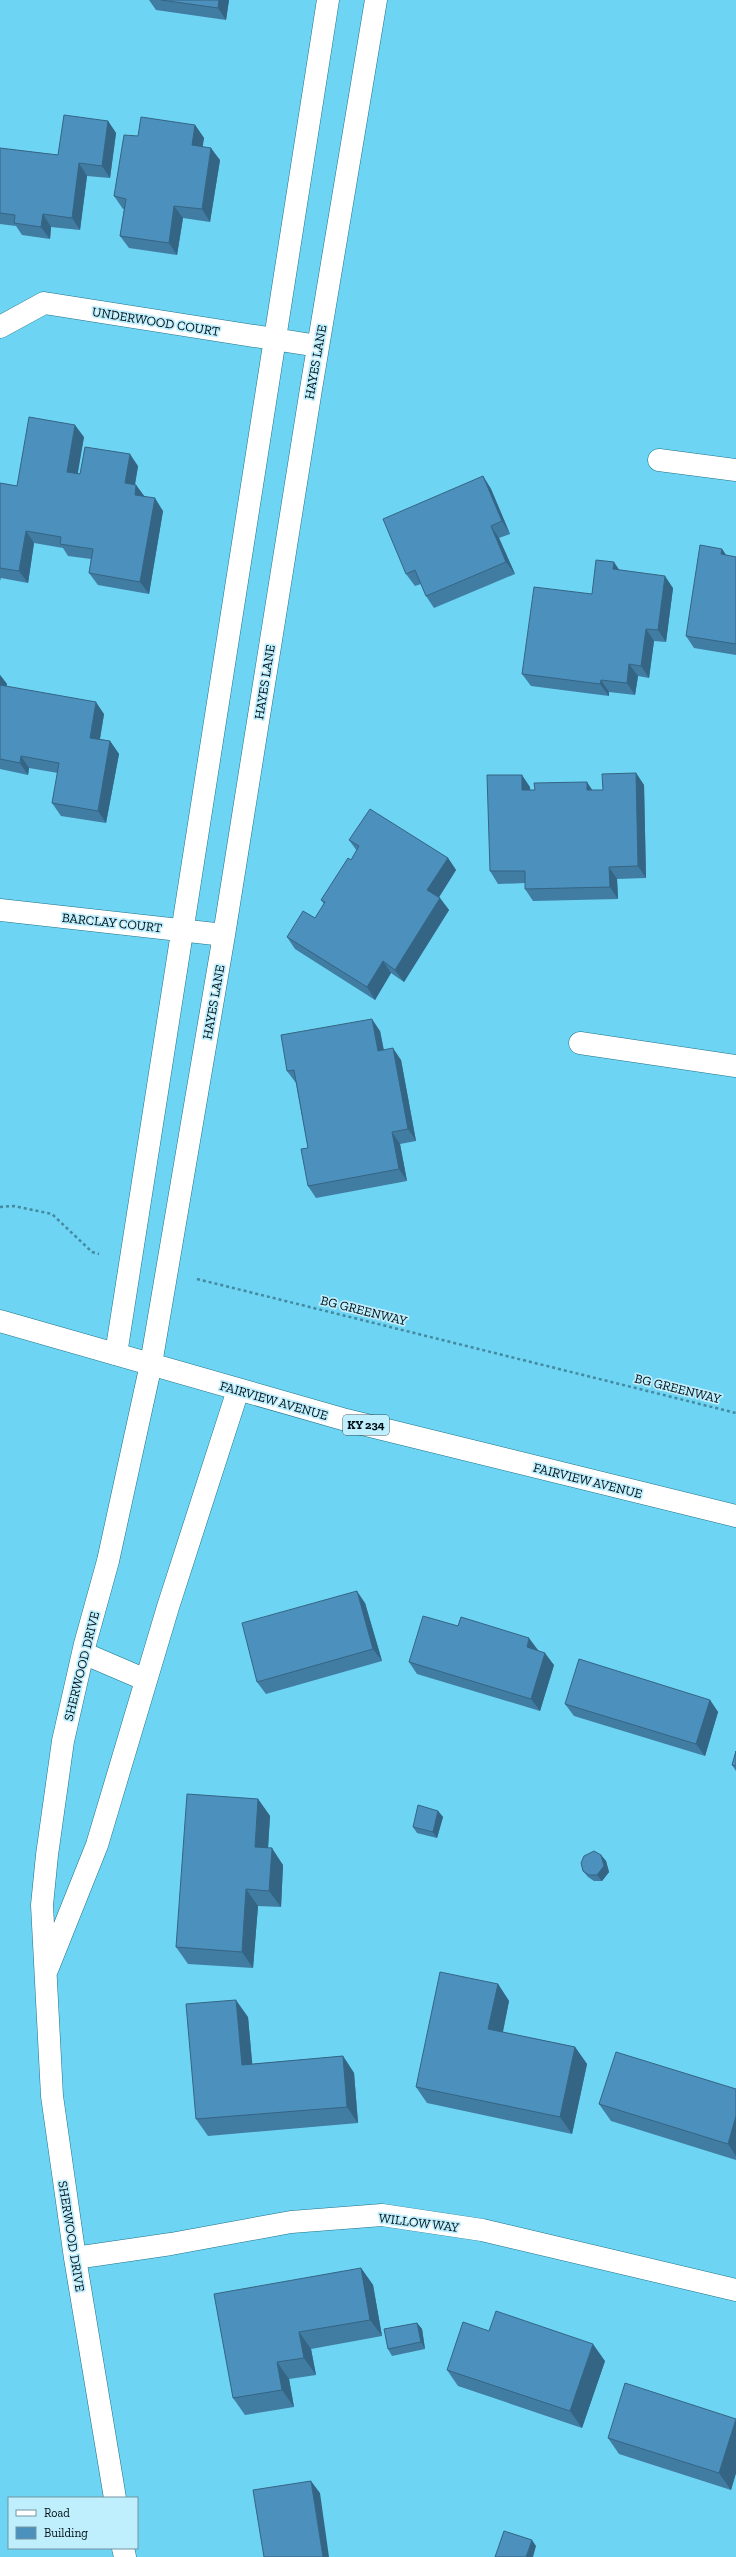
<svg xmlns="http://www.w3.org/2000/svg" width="736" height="2557" font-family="'Zilla Slab',serif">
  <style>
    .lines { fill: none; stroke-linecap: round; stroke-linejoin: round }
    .minor-casing { stroke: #1d7288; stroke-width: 23 }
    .major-casing { stroke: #1d7288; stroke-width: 23 }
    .path { stroke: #44899f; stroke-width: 2.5; stroke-dasharray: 3 3; stroke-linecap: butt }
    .minor { stroke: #fff; stroke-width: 22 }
    .major { stroke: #fff; stroke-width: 22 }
    .wall { fill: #417ca3 }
    .shaded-wall { fill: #356584 }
    .building { fill: #4c90bd; stroke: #356584 }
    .labels { text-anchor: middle; stroke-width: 3.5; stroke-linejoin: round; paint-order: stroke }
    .shield { fill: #bfeefd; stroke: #39525b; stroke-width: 1 }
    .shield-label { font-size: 12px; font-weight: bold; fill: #000f15 }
    .street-label { font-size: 13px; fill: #000f15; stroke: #bfeefd }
  </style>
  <rect width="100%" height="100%" fill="#6dd4f3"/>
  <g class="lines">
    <g class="minor-casing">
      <path id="minor" d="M0,327L44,303L318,346
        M659,460L736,470
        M0,910L224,935
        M580,1043L736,1066
        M116,1354L328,0
        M83,1653L146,1680
        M47,1970L97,1845L168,1607L238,1390
        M75,2258L171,2244L291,2222L382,2215L482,2230L736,2290
        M115,2498L75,2258L52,2096L42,1905L47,1855L63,1741L85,1644L108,1561L151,1364L224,935L311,389L376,0
        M123,2548L125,2557"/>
    </g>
    <g class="major-casing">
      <path id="major" d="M0,1321L346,1420L736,1516"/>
    </g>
    <path class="path" d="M0,1207L14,1206L52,1214L92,1252L99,1254
      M197,1279L736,1413"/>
    <use href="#minor" class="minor"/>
    <use href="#major" class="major"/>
  </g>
  <path class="wall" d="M149,0H229L226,20L156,10Z
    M108,121L116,133L110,178L87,176L80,230L51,227L50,239L22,235L16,226L0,224V148L58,155Z
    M195,125L204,138L202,147L220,160L210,222L183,218L177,255L129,248L120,236L124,209H123L114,196L138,136Z
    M84,437L77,473L80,474L138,466L135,485H136L144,496L163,511L149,594L98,585L89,573L91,559L68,556L63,548L34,543L28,583L1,578L0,581V483L17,486Z
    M483,476L491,489L510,534L499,538L515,574L434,608L426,596L421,584L415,586L406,574Z
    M722,549L726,555L736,557V655L694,648L686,636Z
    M619,570L673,588L666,642L654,641L649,678L638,676L635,695L609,692V696L531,686L522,674L592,594Z
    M0,675L7,684L6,686L104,714L100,739L110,741L119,754L106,823L61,816L52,803L58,773L29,768L28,775L0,769Z
    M636,773L644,785L646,878L617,879L618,899L533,901L525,889V883L498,884L490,871L530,787V790H603Z
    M349,840L448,858L456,870L439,897L449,910L404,982L391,973L375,1000L295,949L287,937L315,918L324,904L321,900L351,860L357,851Z
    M380,1031L384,1050L401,1060L416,1141L400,1144L407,1181L316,1198L308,1186V1148L296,1083L287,1071Z
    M365,1603L382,1661L266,1694L257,1682Z
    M538,1650L554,1665L540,1711L417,1674L409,1662Z
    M710,1700L718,1712L705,1756L574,1716L565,1704Z
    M736,1751V1771L732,1765Z
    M258,1799L270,1816L268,1848L283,1865L281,1907L258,1906L253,1968L188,1964L176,1947Z
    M438,1811L443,1817L437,1838L417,1833L413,1827Z
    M601,1855L606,1861L609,1872L602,1881H594L588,1877L583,1871Z
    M498,1984L509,2001L503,2032L575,2047L587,2064L572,2134L427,2103L416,2087Z
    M248,2017L252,2064L343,2056L354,2073L358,2123L208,2136L196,2119Z
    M736,2089V2160L611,2121L599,2104Z
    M361,2268L373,2285L382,2336L311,2349L316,2375L289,2379L294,2407L245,2415L233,2398Z
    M417,2323L422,2329L425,2349L392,2356L388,2349Z
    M489,2331L605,2361L582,2428L458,2386L447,2370Z
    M736,2419V2473L731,2490L619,2454L608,2438Z"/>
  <path class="shaded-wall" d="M219,0H229L226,20L218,8Z
    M108,121L116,133L110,178L102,166Z
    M195,125L204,138L201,157L192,145Z
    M211,148L220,160L210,222L202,209Z
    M79,163L87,176L80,230L72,218Z
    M174,206L183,218L177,255L169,243Z
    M43,214L51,227L50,239L41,227Z
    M75,425L84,437L76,484L67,472Z
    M130,454L138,466L133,495L125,483Z
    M483,476L491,489L510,534L502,521Z
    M136,485L145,497L135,495Z
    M155,498L163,511L149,594L140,582Z
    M491,526L499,538L515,574L506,562Z
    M26,531L34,543L28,583L19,571Z
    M722,549L730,561L721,554Z
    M614,562L622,574L613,569Z
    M665,576L673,588L666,642L658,630Z
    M646,629L654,641L649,678L641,666Z
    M629,664L638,676L635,695L627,683Z
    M0,675L7,684L4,696L0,690Z
    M601,680L609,692V696L600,684Z
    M96,702L104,714L98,750L90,738Z
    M110,741L119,754L106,823L98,811Z
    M21,756L29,768L28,775L20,763Z
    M636,773L644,785L646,878L638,866Z
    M522,775L530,787L531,802L522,790Z
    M587,782L595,794L587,790Z
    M448,858L456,870L436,902L427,890Z
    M609,867L617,879L618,899L610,887Z
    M440,898L449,910L404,982L395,970Z
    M383,961L391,973L375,1000L367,987Z
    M372,1019L380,1031L386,1063L378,1051Z
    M393,1048L401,1060L416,1141L408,1129Z
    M392,1132L400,1144L407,1181L399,1169Z
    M357,1591L365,1603L382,1661L373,1649Z
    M529,1638L538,1650L535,1660L527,1647Z
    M545,1653L554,1665L540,1711L531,1699Z
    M710,1700L718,1712L705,1756L696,1744Z
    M258,1799L270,1816L267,1864L255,1847Z
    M438,1811L443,1817L437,1838L433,1832Z
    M272,1848L283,1865L281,1907L269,1891Z
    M601,1855L606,1861L609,1872L602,1881L597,1875Z
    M246,1889L258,1906L253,1968L242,1952Z
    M498,1984L509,2001L500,2045L488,2029Z
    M236,2000L248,2017L254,2082L242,2065Z
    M575,2047L587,2064L572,2134L560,2117Z
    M343,2056L354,2073L358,2123L347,2107Z
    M736,2116V2156L728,2144Z
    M361,2268L373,2285L382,2336L370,2320Z
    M417,2323L422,2329L425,2349L421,2342Z
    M299,2332L311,2349L316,2375L304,2358Z
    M593,2344L605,2361L582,2428L570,2411Z
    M277,2362L289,2379L294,2407L282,2390Z
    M736,2420V2473L731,2490L719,2473Z
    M311,2481L320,2493L329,2557H323Z
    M532,2540L536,2546L533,2557H526Z"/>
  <path class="building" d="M161,0H219L218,8Z
    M64,115L108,121L102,166L79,163L72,218L43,214L41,227L14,223L15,215L0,213V148L58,155Z
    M141,117L195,125L192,145L211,148L202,209L174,206L169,243L120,236L126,199L114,196L124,135L138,136Z
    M29,417L75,425L67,472L80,474L85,447L130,454L125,483L136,485L135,495L155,498L140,582L89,573L93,549L60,544L61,537L26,531L19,571L0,568V483L17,486Z
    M483,476L502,521L491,526L506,562L426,596L415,570L406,574L383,519Z
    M700,545L722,549L721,554L736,557V644L686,636Z
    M596,560L614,562L613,569L665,576L658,630L646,629L641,666L629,664L627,683L601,680L600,684L522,674L534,587L592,594Z
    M0,685L96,702L90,738L110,741L98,811L52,803L59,763L21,756L20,763L0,759Z
    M636,773L638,866L609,867L610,887L525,889V871H490L487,775H522V790H535L534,783L587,782V790H603L602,774Z
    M370,809L448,858L427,890L440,898L395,970L383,961L367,987L287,937L303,911L315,918L325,902L321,900L348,858L351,860L359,846L349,840Z
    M372,1019L378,1051L393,1048L408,1129L392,1132L399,1169L308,1186L301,1149L308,1148L294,1070L287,1071L281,1035Z
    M357,1591L373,1649L257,1682L242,1623Z
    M423,1616L458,1626L461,1617L529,1638L527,1647L545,1653L531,1699L409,1662Z
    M579,1659L710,1700L696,1744L565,1704Z
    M736,1751V1766L732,1765Z
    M187,1794L258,1799L255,1847L272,1848L269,1891L246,1889L242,1952L176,1947Z
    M418,1805L438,1811L433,1832L413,1827Z
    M594,1851L601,1855L604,1866L597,1875H589L583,1871L581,1863L584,1856Z
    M440,1972L498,1984L488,2029L575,2047L560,2117L416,2087Z
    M236,2000L242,2065L343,2056L347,2107L196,2119L186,2004Z
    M616,2052L736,2089V2116L728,2144L599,2104Z
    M361,2268L370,2320L299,2332L304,2358L277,2362L282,2390L233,2398L214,2294Z
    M496,2311L593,2344L570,2411L447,2370L463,2322L489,2331Z
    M417,2323L421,2342L388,2349L384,2329Z
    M625,2383L736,2419L719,2473L608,2438Z
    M311,2481L323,2557H264L253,2490Z
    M504,2531L532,2540L526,2557H495Z"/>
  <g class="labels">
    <rect class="shield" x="343" y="1415" width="46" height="20" rx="3"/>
    <g class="shield-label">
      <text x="366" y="1429">KY 234</text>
    </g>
    <g class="street-label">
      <text transform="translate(156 321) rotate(9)" y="5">UNDERWOOD COURT</text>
      <text transform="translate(315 362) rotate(-80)" y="5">HAYES LANE</text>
      <text transform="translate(264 682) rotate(-81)" y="5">HAYES LANE</text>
      <text transform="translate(112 922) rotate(6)" y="5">BARCLAY COURT</text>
      <text transform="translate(213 1002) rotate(-80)" y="5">HAYES LANE</text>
      <text transform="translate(364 1310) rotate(14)" y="5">BG GREENWAY</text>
      <text transform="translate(678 1388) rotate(14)" y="5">BG GREENWAY</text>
      <text transform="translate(274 1400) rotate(16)" y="5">FAIRVIEW AVENUE</text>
      <text transform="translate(588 1480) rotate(14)" y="5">FAIRVIEW AVENUE</text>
      <text transform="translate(81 1666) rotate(-76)" y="5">SHERWOOD DRIVE</text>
      <text transform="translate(419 2222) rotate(7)" y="5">WILLOW WAY</text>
      <text transform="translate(72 2236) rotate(81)" y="5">SHERWOOD DRIVE</text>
    </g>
  </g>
  <rect x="8" y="2497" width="130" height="52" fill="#bfeefd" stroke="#7395a0"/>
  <rect x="16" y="2510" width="20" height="6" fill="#ffffff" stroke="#7395a0"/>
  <text x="44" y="2517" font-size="12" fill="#000f15">Road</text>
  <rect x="16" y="2527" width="20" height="12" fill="#4c90bd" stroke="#7395a0"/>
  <text x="44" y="2537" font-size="12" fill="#000f15">Building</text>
</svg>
